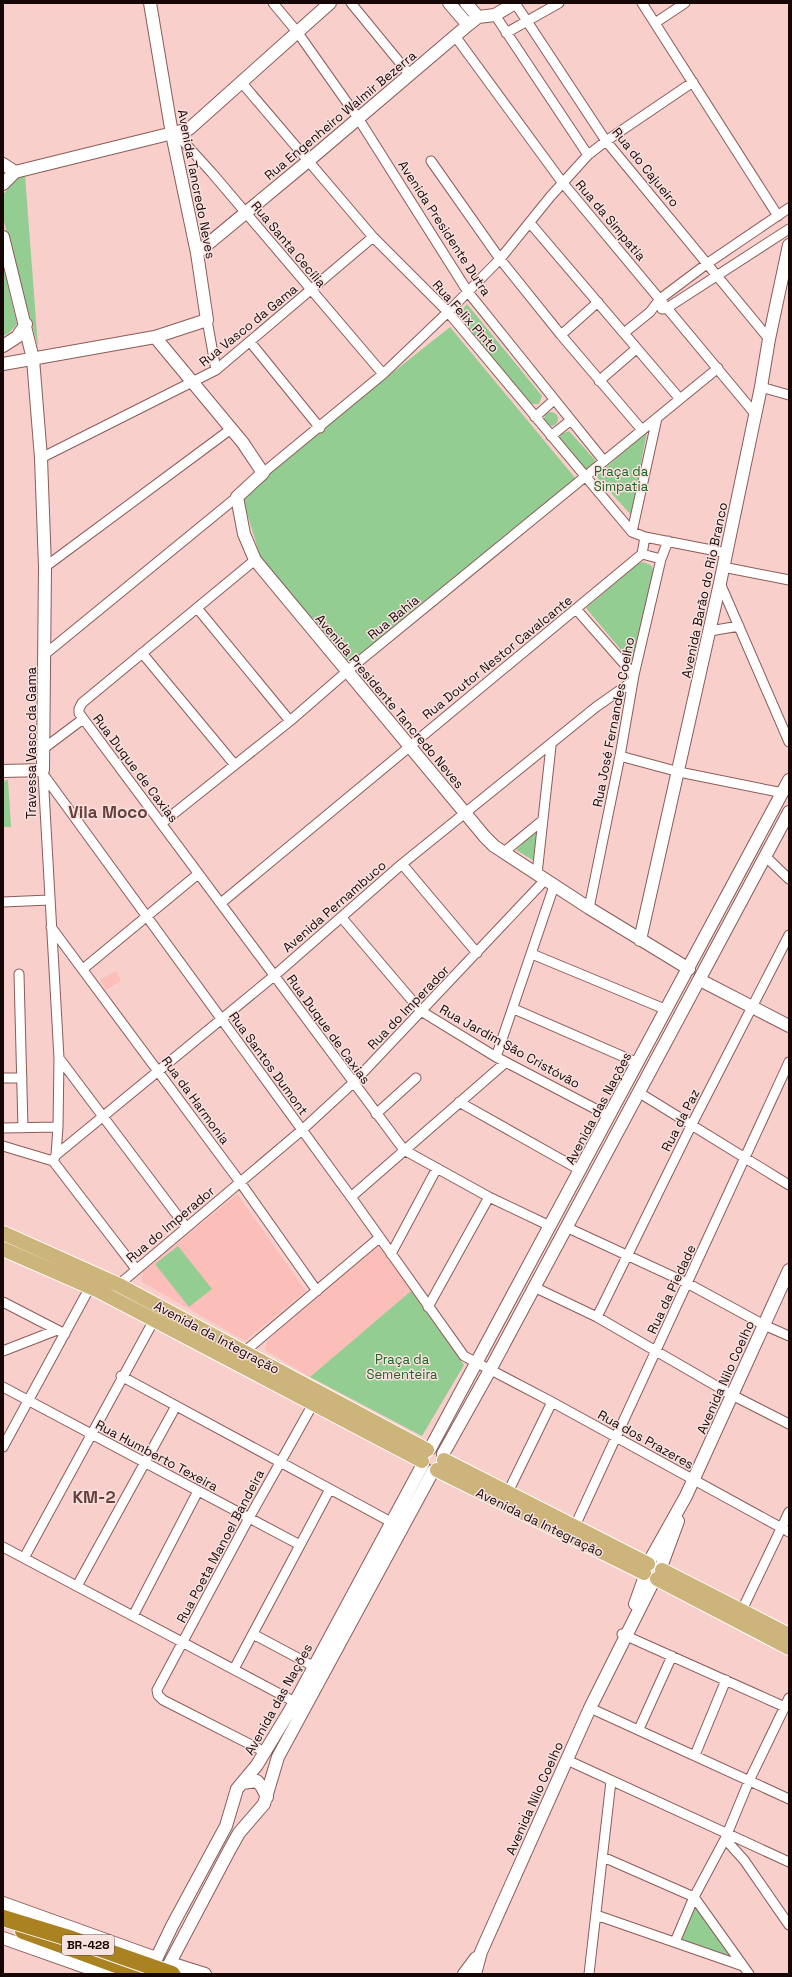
<svg xmlns="http://www.w3.org/2000/svg" width="792" height="1977" font-family="'Space Grotesk',sans-serif">
  <style>
    .built { fill: #fbbeb9 }
    .green { fill: #93cd92 }
    .lines { fill: none; stroke-linecap: round; stroke-linejoin: round }
    .street-casing { stroke: #8a5c59; stroke-width: 11 }
    .secondary-casing { stroke: #8a5c59; stroke-width: 14 }
    .primary-casing { stroke: #fff; stroke-width: 16 }
    .highway-casing { stroke: #fff; stroke-width: 18 }
    .street { stroke: #fff; stroke-width: 9 }
    .secondary { stroke: #fff; stroke-width: 12 }
    .primary { stroke: #ccb47a; stroke-width: 14 }
    .highway { stroke: #aa8221; stroke-width: 16 }
    .highway-bridge-casing { stroke: #fff; stroke-width: 18; stroke-linecap: butt }
    .highway-bridge { stroke: #aa8221; stroke-width: 16 }
    .labels { text-anchor: middle; stroke-width: 3; stroke-linejoin: round; paint-order: stroke }
    .shield { fill: #f7e2df; stroke: #5a4847; stroke-width: 1 }
    .shield-label { font-size: 12px; font-weight: bold; fill: #170606 }
    .street-label { font-size: 13px; fill: #170606; stroke: #f7e2df }
    .park-label { font-size: 13px; fill: #1f6223; stroke: #f7e2df }
    .district-label { font-size: 17px; font-weight: bold; fill: #693e3b; stroke: #f7e2df }
  </style>
  <rect width="100%" height="100%" fill="#f9cfcb"/>
  <path class="built" d="M116,971L121,981L106,990L100,980Z
    M237,1194L306,1291L245,1341L142,1282L143,1272Z
    M377,1244L411,1291L310,1377L265,1350L267,1341Z"/>
  <path class="green" d="M25,175L38,347L3,218V195L16,179Z
    M3,266L17,324L9,333L3,336Z
    M467,304L542,396L539,404H530L458,315Z
    M450,327L576,479L349,664L260,556L241,493Z
    M544 419a7 7 0 1 1 14 0a7 7 0 1 1-14 0Z
    M569,431L595,460L594,463L586,470L559,440L561,434Z
    M647,432L631,515L596,476Z
    M643,562L651,565L654,572L632,663L586,608L638,564Z
    M8,780L11,827H3V781Z
    M542,825L536,862L516,850Z
    M178,1246L212,1289L189,1307L155,1264Z
    M411,1291L464,1365L422,1436L310,1377Z
    M695,1900L739,1962L680,1940Z"/>
  <g class="lines">
    <g class="street-casing">
      <path id="street" d="M273,3L298,33L358,118L468,292L604,461
        M351,3L410,75
        M515,3L606,141L769,339
        M642,3L778,216
        M495,15L588,155
        M655,23L685,3
        M506,33L559,3
        M455,36L562,182L756,415
        M242,83L373,237L448,312L632,532L645,537L642,554L661,559
        M172,134L183,141L212,173L383,374
        M431,161L500,259L561,335L642,430
        M530,223L680,399
        M662,309L667,308L789,229
        M207,320L216,370
        M624,333L650,312L660,299L708,263L789,208
        M561,335L598,302
        M251,343L320,428
        M599,381L636,349
        M761,387L789,395
        M535,417L554,400
        M551,436L571,420
        M41,458L216,370L373,237
        M263,473L383,374L448,312L500,259L550,197L588,155L606,141L693,82
        M632,532L657,418
        M645,537L727,553
        M255,560L82,703L79,709V713L404,1150L489,1197L550,1226
        M45,567L231,429
        M723,567L789,580
        M720,583L789,742
        M197,608L290,721
        M576,609L634,675
        M710,631L739,626
        M142,653L235,765
        M44,655L237,497
        M43,749L83,719
        M620,756L679,772L783,793
        M43,773L59,1058L58,1127L56,1155L53,1161
        M43,774L351,1197L464,1356L552,1402L789,1532
        M162,823L290,721L351,668L718,368
        M504,852L543,820
        M766,857L789,879
        M402,864L477,953
        M537,874L551,746
        M3,902L49,900
        M221,903L642,554
        M589,908L620,756L634,675L661,559L668,541
        M342,918L421,1011L496,1057L609,1116
        M51,927L240,1182L317,1291
        M532,954L667,1010
        M83,969L198,874
        M19,974L23,1128
        M514,1009L638,1063
        M496,1057L554,886
        M59,1058L186,1227
        M3,1078H22
        M638,1092L789,1185
        M459,1102L580,1170
        M376,1114L416,1078
        M3,1128L58,1127
        M3,1146L53,1161
        M56,1155L274,976L402,864L596,707L633,681
        M53,1161L136,1269
        M351,1197L506,1062
        M566,1227L687,1283L764,1325L789,1336
        M391,1254L437,1168
        M116,1287L302,1130L353,1083L545,880
        M534,1287L597,1317L732,1395L789,1424
        M3,1302L65,1334
        M428,1307L489,1197
        M597,1317L692,1124L789,935
        M3,1351L57,1330
        M244,1352L379,1238
        M121,1376L391,1522
        M3,1387L300,1545
        M3,1447L90,1287
        M508,1492L552,1402
        M575,1526L789,1062
        M3,1547L295,1702
        M24,1558L154,1320
        M77,1586L176,1406
        M742,1610L789,1512
        M133,1616L198,1491
        M253,1634L313,1666
        M622,1634L785,1707
        M234,1669L330,1489
        M590,1708L789,1799
        M639,1729L672,1656
        M265,1752L163,1700L158,1695L157,1690L249,1518L313,1404
        M695,1755L726,1680
        M567,1760L789,1862
        M725,1839L744,1860L789,1925
        M603,1857L694,1897L749,1974
        M596,1915L743,1966
        M675,1942L694,1897L725,1839L749,1781L789,1698
        M589,1974L611,1781"/>
    </g>
    <g class="secondary-casing">
      <path id="secondary" d="M449,3L468,25
        M466,3L478,17
        M3,164L15,172
        M3,184L15,172L189,129L330,3
        M3,237L33,359L41,458L45,567L43,770L3,771
        M197,253L307,162L468,25L478,17L495,15L515,3
        M155,337L243,443L263,473L237,497L244,534L255,560L485,837L494,846L589,908L689,969
        M3,346L17,337L26,324
        M3,364L155,337L207,320L197,253L172,134L150,3
        M640,940L720,583L761,387L769,339L789,245
        M700,980L789,1026
        M430,1449L789,780
        M443,1454L490,1370L789,812
        M649,1562L686,1496L789,1270
        M661,1567L678,1521
        M635,1604L645,1576
        M242,1783L257,1781L262,1787L267,1797
        M3,1903L156,1958
        M3,1938L105,1974
        M170,1963L205,1974
        M149,1974L172,1926L226,1826L237,1789L257,1765L295,1702L423,1464
        M164,1974L230,1849L239,1833L264,1804L278,1757L433,1471
        M464,1974L476,1958
        M475,1974L481,1952L590,1708L654,1580"/>
    </g>
    <g class="primary-casing">
      <path id="primary" d="M3,1233L119,1285L427,1450
        M3,1249L99,1291L422,1461
        M444,1460L648,1564
        M437,1470L644,1573
        M662,1570L789,1635
        M657,1579L789,1648"/>
    </g>
    <g class="highway-casing">
      <path id="highway" d="M23,1931L141,1974"/>
    </g>
    <use href="#street" class="street"/>
    <use href="#secondary" class="secondary"/>
    <use href="#primary" class="primary"/>
    <use href="#highway" class="highway"/>
    <g class="highway-bridge-casing">
      <path id="highway-bridge" d="M3,1918L72,1939L172,1974"/>
    </g>
    <use href="#highway-bridge" class="highway-bridge"/>
  </g>
  <g class="labels">
    <rect class="shield" x="62" y="1935" width="52" height="20" rx="3"/>
    <g class="shield-label">
      <text x="88" y="1949">BR-428</text>
    </g>
    <g class="street-label">
      <text transform="translate(340 115) rotate(-40)" y="5">Rua Engenheiro Walmir Bezerra</text>
      <text transform="translate(646 167) rotate(51)" y="5">Rua do Cajueiro</text>
      <text transform="translate(197 184) rotate(79)" y="5">Avenida Tancredo Neves</text>
      <text transform="translate(611 220) rotate(50)" y="5">Rua da Simpatia</text>
      <text transform="translate(445 228) rotate(57)" y="5">Avenida Presidente Dutra</text>
      <text transform="translate(289 244) rotate(50)" y="5">Rua Santa Cecília</text>
      <text transform="translate(466 316) rotate(48)" y="5">Rua Felix Pinto</text>
      <text transform="translate(248 325) rotate(-39)" y="5">Rua Vasco da Gama</text>
      <text transform="translate(704 590) rotate(-78)" y="5">Avenida Barão do Rio Branco</text>
      <text transform="translate(393 617) rotate(-39)" y="5">Rua Bahia</text>
      <text transform="translate(497 657) rotate(-39)" y="5">Rua Doutor Nestor Cavalcante</text>
      <text transform="translate(390 701) rotate(50)" y="5">Avenida Presidente Tancredo Neves</text>
      <text transform="translate(613 722) rotate(-79)" y="5">Rua José Fernandes Coelho</text>
      <text transform="translate(31 743) rotate(-90)" y="5">Travessa Vasco da Gama</text>
      <text transform="translate(136 768) rotate(53)" y="5">Rua Duque de Caxias</text>
      <text transform="translate(334 906) rotate(-41)" y="5">Avenida Pernambuco</text>
      <text transform="translate(408 1007) rotate(-46)" y="5">Rua do Imperador</text>
      <text transform="translate(329 1029) rotate(54)" y="5">Rua Duque de Caxias</text>
      <text transform="translate(510 1046) rotate(29)" y="5">Rua Jardim São Cristóvão</text>
      <text transform="translate(269 1063) rotate(54)" y="5">Rua Santos Dumont</text>
      <text transform="translate(196 1100) rotate(54)" y="5">Rua da Harmonia</text>
      <text transform="translate(598 1108) rotate(-62)" y="5">Avenida das Nações</text>
      <text transform="translate(680 1120) rotate(-63)" y="5">Rua da Paz</text>
      <text transform="translate(170 1224) rotate(-40)" y="5">Rua do Imperador</text>
      <text transform="translate(671 1289) rotate(-65)" y="5">Rua da Piedade</text>
      <text transform="translate(217 1337) rotate(28)" y="5">Avenida da Integração</text>
      <text transform="translate(725 1377) rotate(-66)" y="5">Avenida Nilo Coelho</text>
      <text transform="translate(646 1439) rotate(29)" y="5">Rua dos Prazeres</text>
      <text transform="translate(157 1455) rotate(28)" y="5">Rua Humberto Texeira</text>
      <text transform="translate(540 1522) rotate(26)" y="5">Avenida da Integração</text>
      <text transform="translate(220 1546) rotate(-62)" y="5">Rua Poeta Manoel Bandeira</text>
      <text transform="translate(278 1699) rotate(-61)" y="5">Avenida das Nações</text>
      <text transform="translate(534 1798) rotate(-66)" y="5">Avenida Nilo Coelho</text>
    </g>
    <g class="park-label">
      <text x="621" y="476">Praça da<tspan x="621" dy="15">Simpatia</tspan></text>
      <text x="402" y="1364">Praça da<tspan x="402" dy="15">Sementeira</tspan></text>
    </g>
    <g class="district-label">
      <text x="108" y="818">Vila Moco</text>
      <text x="94" y="1503">KM-2</text>
    </g>
  </g>
  <rect width="792" height="1977" fill="none" stroke="#170606" stroke-width="8"/>
</svg>
